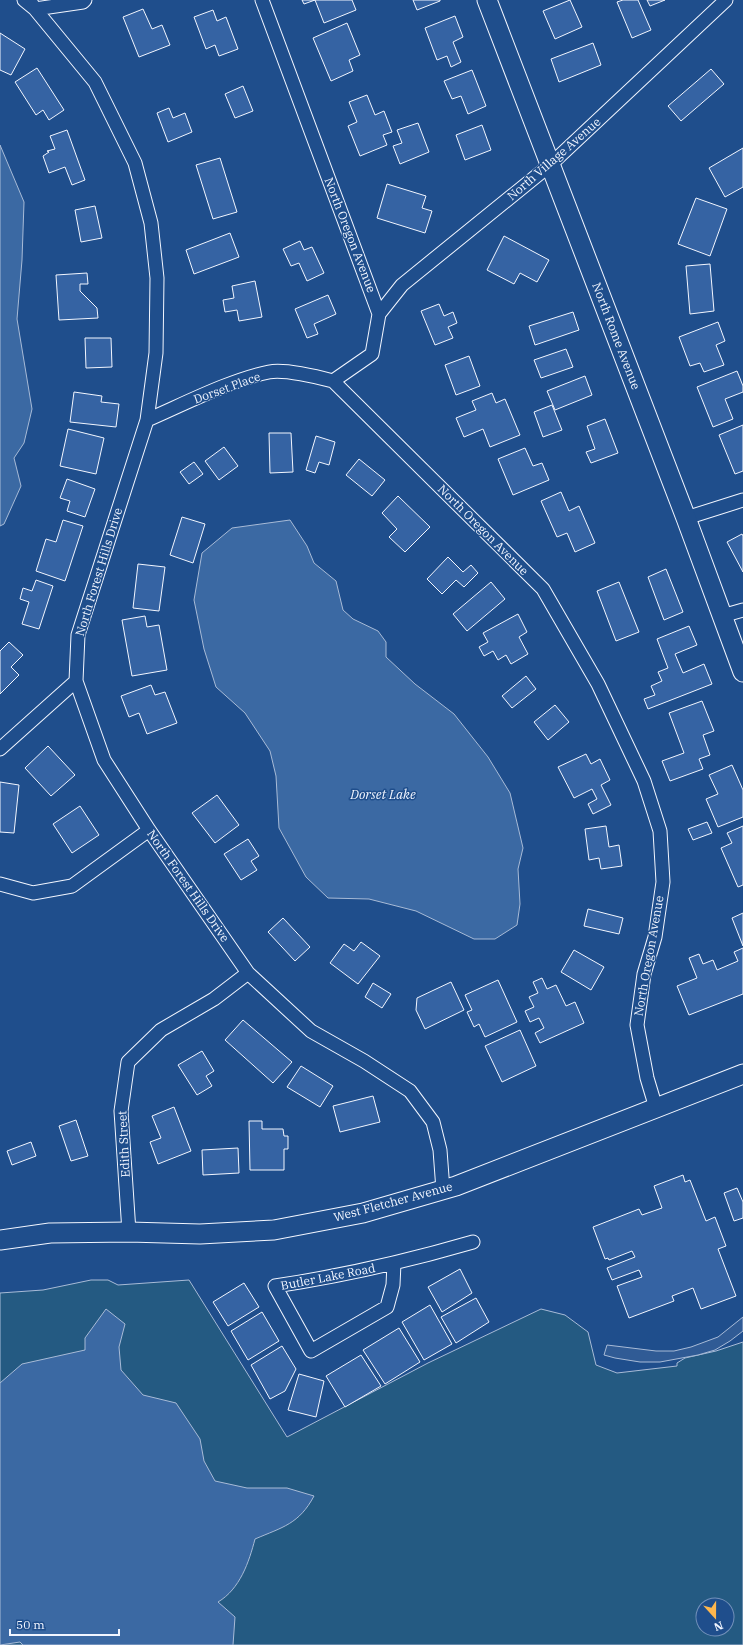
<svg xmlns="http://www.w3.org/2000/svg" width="743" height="1645" font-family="'IBM Plex Serif',serif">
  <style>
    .green { fill: #245a82; stroke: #a8bbd7; fill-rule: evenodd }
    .parking { fill: #305b95; stroke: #a8bbd7 }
    .water { fill: #3b69a3; stroke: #a8bbd7 }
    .building { fill: #3563a3; stroke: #f2f6ff }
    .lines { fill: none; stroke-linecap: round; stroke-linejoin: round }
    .street-casing { stroke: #f2f6ff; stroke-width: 15 }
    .secondary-casing { stroke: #f2f6ff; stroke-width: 21 }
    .street { stroke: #1f4e8c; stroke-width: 13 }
    .secondary { stroke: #1f4e8c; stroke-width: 19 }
    .labels { text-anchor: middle; stroke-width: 3; stroke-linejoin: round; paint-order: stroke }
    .street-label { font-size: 12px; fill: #f2f6ff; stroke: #1f4e8c }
    .water-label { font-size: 13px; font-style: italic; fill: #f2f6ff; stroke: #1f4e8c }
  </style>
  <rect width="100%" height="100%" fill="#1f4e8c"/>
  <path class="green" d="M91,1280H108L118,1285L189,1280L287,1437L428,1363L541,1309L565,1315L588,1332L596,1365L617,1373L677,1366V1363L685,1358L716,1351L743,1342V1645H0V1293L43,1290ZM703,1605H727V1629H703Z"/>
  <path class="parking" d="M743,1317V1331L730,1341L715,1350L698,1355L660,1362H640L615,1358L604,1355L607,1345L656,1351H674L691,1347L718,1337Z"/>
  <path class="water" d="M0,145L24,202L22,260L17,319L32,409L24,443L14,458L21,486L4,524L0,526Z
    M290,520L307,546L314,563L336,581L343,610L353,619L378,631L386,642V657L415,684L454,714L488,757L510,793L523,848L518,869L520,904L517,925L495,939H474L416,911L369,899L328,898L306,877L279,828L276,776L270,751L245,713L216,687L204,649L194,600L202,553L232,528Z
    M106,1309L125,1324L119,1347L121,1370L143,1395L176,1403L200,1439L204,1461L215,1481L247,1488H287L314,1496C299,1524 283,1527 255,1539C249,1562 240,1589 218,1602L235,1617L233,1645H23L20,1642L0,1645V1383L22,1364L85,1350V1338Z"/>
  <path class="building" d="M302,0H352L356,10L324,23L315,0L304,4Z
    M413,0H440V1L417,10Z
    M570,0L582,27L555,39L543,11Z
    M623,0H638L651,30L632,38L617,2Z
    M647,0H665L650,6Z
    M143,9L152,29L162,25L170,45L139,57L123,17Z
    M213,10L217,21L226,17L238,49L219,56L215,45L206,49L194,17Z
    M455,16L463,37L453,42L461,62L451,67L447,56L437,60L425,28Z
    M347,23L360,55L349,60L353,71L331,81L313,38Z
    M0,33L25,49L11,75L0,70Z
    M593,43L601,65L559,82L551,59Z
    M37,68L64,110L49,120L43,110L36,115L15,82Z
    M711,69L724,84L681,121L668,106Z
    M472,70L486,106L468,114L461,96L452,99L444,81Z
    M243,86L253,111L235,118L225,94Z
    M367,95L375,115L384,111L392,132L383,135L387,145L360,156L348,126L357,122L349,102Z
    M169,108L173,118L185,113L192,132L168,142L157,113Z
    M418,123L429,152L400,164L393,146L402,143L397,130Z
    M482,125L491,150L465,160L456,135Z
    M67,130L85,180L72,185L65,167L49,173L43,156L49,152L47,151L55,149L50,136Z
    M743,148V187L725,197L709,168Z
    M220,158L237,212L213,219L196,165Z
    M387,184L426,196L422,208L432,211L425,233L377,218Z
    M696,198L727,209L710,256L678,244Z
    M95,206L102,238L81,242L75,210Z
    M230,233L239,257L194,274L186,250Z
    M504,236L549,260L537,282L520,273L514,284L487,270Z
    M300,241L304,250L312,247L324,273L307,281L299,263L291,266L283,249Z
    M710,264L714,311L690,314L686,266Z
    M87,273L88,284H80V291L97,308L98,318L59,320L56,275Z
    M255,281L262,317L239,321L237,310L225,312L223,300L234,298L232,286Z
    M328,295L336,314L314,324L318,334L307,338L295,309Z
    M439,304L444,316L453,312L457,323L448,327L453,338L435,345L421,311Z
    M573,312L579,330L535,345L529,326Z
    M718,322L725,341L716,345L724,365L704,372L700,363L690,366L679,337Z
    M85,338H111L112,367L86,368Z
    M566,349L573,367L541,378L534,360Z
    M469,356L480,386L456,395L445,365Z
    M737,371L743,386V392L725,399L733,419L713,427L697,387Z
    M585,376L592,395L555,410L547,391Z
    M74,392L102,396L101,402L119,404L116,427L70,422Z
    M492,393L496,403L505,399L520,435L490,447L483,429L464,437L456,418L476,410L472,401Z
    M552,405L562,430L543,437L534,412Z
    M605,419L618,453L591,463L586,452L595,449L587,426Z
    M743,425V471L735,474L719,435Z
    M68,429L104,438L96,474L60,466Z
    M269,433H291L293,472L270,473Z
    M316,436L335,442L329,465L319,462L315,473L306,470Z
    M224,447L238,466L219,480L205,461Z
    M525,448L533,466L542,463L549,480L513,495L498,459Z
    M359,459L385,480L372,496L346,475Z
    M194,462L203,474L189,484L180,472Z
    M67,479L95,489L85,517L67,511L70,501L60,498Z
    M561,492L569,511L579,506L595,543L575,552L567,533L557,537L541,501Z
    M398,496L430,527L405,552L389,537L397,529L382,513Z
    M182,517L205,524L193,563L170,555Z
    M63,520L83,526L65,581L36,571L46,539L56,542Z
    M742,534L743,536V572L727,542Z
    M448,557L463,572L471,565L478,573L464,587L456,580L442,594L427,579Z
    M138,564L165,567L159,611L133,608Z
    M666,569L683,612L664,620L648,577Z
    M36,580L53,586L39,629L22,624L29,602L20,599L23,588L32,591Z
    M491,582L505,599L467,631L453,614Z
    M619,582L639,632L616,641L597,591Z
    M518,614L527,632L519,637L528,654L511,664L506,655L498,660L493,651L484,656L479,647L488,642L483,633Z
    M145,616L147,627L159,625L167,670L132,676L122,620Z
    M689,626L697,645L675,654L683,673L704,664L712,684L648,709L644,699L655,695L651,686L662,681L658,672L668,668L657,639Z
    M9,642L23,655L11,667L19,675L0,694V651Z
    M526,676L536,689L512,708L502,696Z
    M151,685L155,695L165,692L177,723L147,734L139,713L129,717L121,696Z
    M702,701L714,731L703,735L710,755L699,759L703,769L670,781L662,761L684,753L669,713Z
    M555,705L569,722L548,740L534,722Z
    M48,746L75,775L51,796L25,768Z
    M586,754L591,764L600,759L610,780L601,785L611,805L593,814L588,804L597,799L592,789L574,798L558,767Z
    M732,765L743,790V817L718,827L706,799L718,794L709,775Z
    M0,782L19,785L14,833L0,832Z
    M217,795L239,825L215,843L192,813Z
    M80,806L99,835L72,853L53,824Z
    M707,822L712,833L693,840L688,829Z
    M606,826L609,847L619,845L622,866L601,869L599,858L589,860L585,829Z
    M743,826V885L738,887L721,848L732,843L727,833Z
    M248,839L259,856L251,861L257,870L241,880L224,854Z
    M588,909L623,918L619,934L584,926Z
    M743,913V946L732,918Z
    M283,918L310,947L295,961L268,932Z
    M361,942L380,956L358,984L330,963L344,944L354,951Z
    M743,948V994L689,1015L677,986L697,978L689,958L699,954L703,964L713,960L717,970L738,961L734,952Z
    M574,950L604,967L591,990L561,972Z
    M542,978L547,989L556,985L566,1006L575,1002L584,1023L540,1043L535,1033L544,1028L539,1018L530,1022L525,1011L534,1007L529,997L538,993L533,982Z
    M498,980L517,1022L485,1037L479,1024L474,1027L467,1012L472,1010L465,995Z
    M451,982L464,1010L425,1029L416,1010L417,998Z
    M373,983L391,994L382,1008L365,997Z
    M243,1020L292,1062L273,1083L225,1040Z
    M520,1030L536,1066L502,1082L485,1046Z
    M202,1051L214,1071L206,1076L212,1086L197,1095L178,1065Z
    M301,1066L333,1086L320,1107L287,1087Z
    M373,1096L380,1122L340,1132L333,1106Z
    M174,1107L191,1151L158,1164L150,1142L161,1138L152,1116Z
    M76,1120L88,1156L71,1161L59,1126Z
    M249,1121H262V1129H283L284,1136H288V1149H284V1170H250Z
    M31,1142L36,1156L12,1165L7,1151Z
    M238,1148L239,1173L203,1175L202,1150Z
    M683,1175L685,1182L690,1180L706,1221L715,1217L726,1246L718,1249L736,1296L701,1309L693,1288L672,1296L674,1301L629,1318L617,1286L642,1277L639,1270L612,1280L607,1268L635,1257L632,1251L609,1260L608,1258L605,1259L593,1227L639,1209L642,1215L662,1208L654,1186Z
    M737,1188L743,1202V1218L734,1221L724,1193Z
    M460,1269L472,1293L442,1312L428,1287Z
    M244,1283L259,1307L228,1326L213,1302Z
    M476,1298L489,1322L456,1343L441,1317Z
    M430,1305L452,1344L424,1360L402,1322Z
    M262,1312L279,1341L248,1360L231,1331Z
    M399,1328L420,1362L385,1384L363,1350Z
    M282,1346L296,1369L285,1391L270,1399L251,1365Z
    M361,1355L381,1386L345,1407L326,1376Z
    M299,1374L324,1381L316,1417L288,1410Z"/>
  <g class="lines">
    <g class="street-casing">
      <path id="street" d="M24,0L35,9L95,82L135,163L151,223L157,278L156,353L147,420L78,635L76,681L104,760L149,830L248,973L311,1031L364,1061L410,1091L433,1122L440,1150L443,1190
        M262,0L379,314L372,354L333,381
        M32,4L35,9L83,2L85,0
        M379,314L402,285L550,165L726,0
        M333,381L543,589L598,684L644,781L660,831L663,882L655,937L644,974L637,1025L647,1078L656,1108
        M147,420C184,404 230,380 269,372C284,369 318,377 333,381
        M686,518L743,500
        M722,616L743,610
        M0,749L76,681
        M0,884L33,893L72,886L149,830
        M129,1232L121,1111L128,1062L161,1030L214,999L248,973
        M394,1263L393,1285L387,1307L311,1351L275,1286C342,1276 408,1261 473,1242"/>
    </g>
    <g class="secondary-casing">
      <path id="secondary" d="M487,0L686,518L743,672
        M0,1240L50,1233L129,1232L200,1234L274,1230L363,1213L456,1186L743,1074"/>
    </g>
    <use href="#street" class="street"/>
    <use href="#secondary" class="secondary"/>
  </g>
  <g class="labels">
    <g class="street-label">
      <text transform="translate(554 159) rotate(-41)" y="4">North Village Avenue</text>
      <text transform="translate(350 235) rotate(69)" y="4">North Oregon Avenue</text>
      <text transform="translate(616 336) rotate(69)" y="4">North Rome Avenue</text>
      <text transform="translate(227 388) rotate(-20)" y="4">Dorset Place</text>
      <text transform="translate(483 530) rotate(45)" y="4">North Oregon Avenue</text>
      <text transform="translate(99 572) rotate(-73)" y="4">North Forest Hills Drive</text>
      <text transform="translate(188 886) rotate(55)" y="4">North Forest Hills Drive</text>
      <text transform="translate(649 956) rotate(-80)" y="4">North Oregon Avenue</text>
      <text transform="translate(124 1144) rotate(-93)" y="4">Edith Street</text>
      <text transform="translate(393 1202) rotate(-15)" y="4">West Fletcher Avenue</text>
      <text transform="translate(328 1277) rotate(-11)" y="4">Butler Lake Road</text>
    </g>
    <g class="water-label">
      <text x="383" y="799">Dorset Lake</text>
    </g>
  </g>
  <g transform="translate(715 1617) rotate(159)"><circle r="19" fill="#1f4e8c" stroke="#7391ba"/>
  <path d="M0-3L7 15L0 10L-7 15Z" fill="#ffb74d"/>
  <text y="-6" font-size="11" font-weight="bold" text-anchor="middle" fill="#f2f6ff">N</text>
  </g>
  <path d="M10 1629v6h109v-6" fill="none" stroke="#f2f6ff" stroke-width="2"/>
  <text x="16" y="1629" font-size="12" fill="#f2f6ff" stroke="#1f4e8c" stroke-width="3" paint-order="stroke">50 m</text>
</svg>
